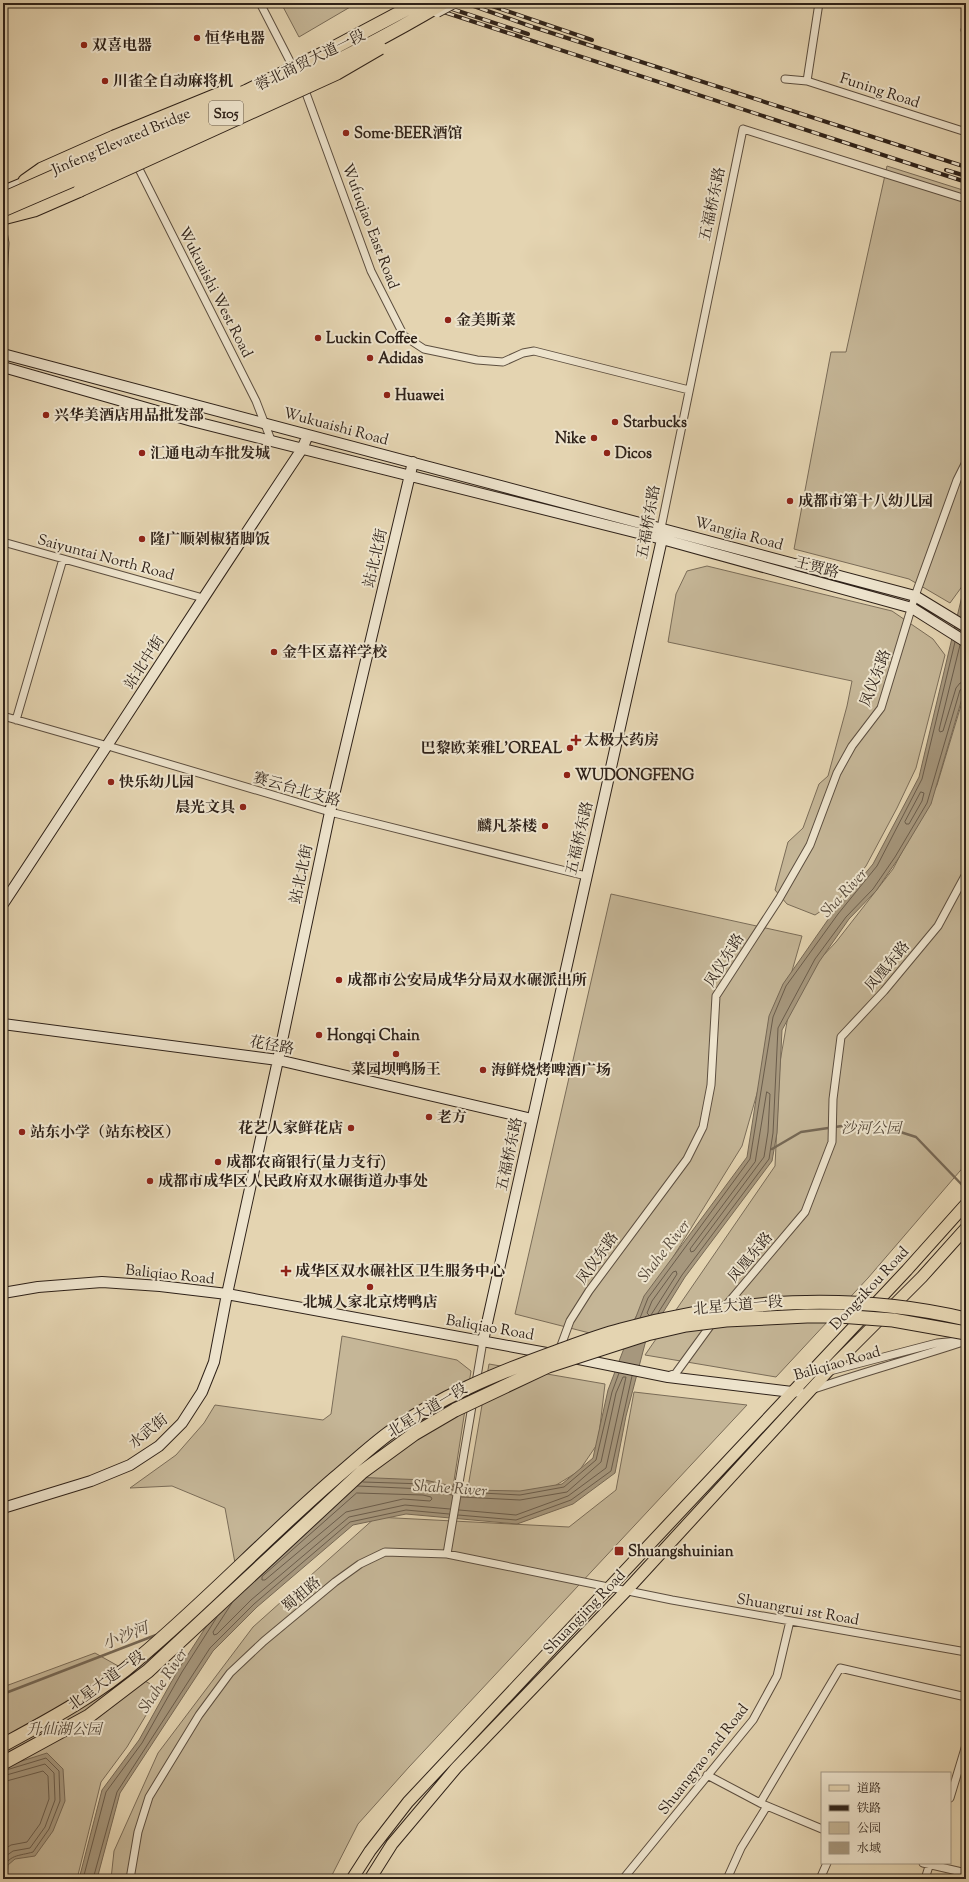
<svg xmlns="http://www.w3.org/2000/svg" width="969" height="1882" font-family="'Sorts Mill Goudy','Noto Serif SC',serif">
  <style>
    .green { fill: #c5b697; stroke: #7a6c58 }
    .water { fill: #a6977d; stroke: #766855 }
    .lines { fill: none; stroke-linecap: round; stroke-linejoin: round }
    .shore { stroke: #6a5c4b; stroke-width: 1 }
    .stream { stroke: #766855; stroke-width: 2.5 }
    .street-casing { stroke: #5c4e3f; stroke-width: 9 }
    .secondary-casing { stroke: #2f2219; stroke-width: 12 }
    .primary-casing { stroke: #2f2219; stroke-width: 13 }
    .highway-casing { stroke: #2f2219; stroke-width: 15 }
    .street { stroke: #ede3cc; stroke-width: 7 }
    .secondary { stroke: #ede3cc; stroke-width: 10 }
    .primary { stroke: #e4d4b1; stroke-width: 11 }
    .highway { stroke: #e4d4b1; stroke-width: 13 }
    .rail-casing { stroke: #2f2219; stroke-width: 4 }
    .rail { stroke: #ede3cc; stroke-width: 2.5; stroke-dasharray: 8; stroke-linecap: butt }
    .secondary-bridge-casing { stroke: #2f2219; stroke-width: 12; stroke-linecap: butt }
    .highway-bridge-casing { stroke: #2f2219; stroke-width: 15; stroke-linecap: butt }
    .secondary-bridge { stroke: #ede3cc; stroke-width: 10 }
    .highway-bridge { stroke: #e4d4b1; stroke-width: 13 }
    .poi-dot { fill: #8f2418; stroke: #ede3cc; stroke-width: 1.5 }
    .labels { text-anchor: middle; stroke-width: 4; stroke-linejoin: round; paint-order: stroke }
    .shield { fill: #ede3cc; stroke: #685c4f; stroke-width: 1 }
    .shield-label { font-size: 14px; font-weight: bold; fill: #2f2219 }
    .poi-label { font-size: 15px; font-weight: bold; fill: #2f2219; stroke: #ede3cc; text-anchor: start }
    .street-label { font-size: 15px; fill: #2f2219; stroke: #ede3cc }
    .park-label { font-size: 15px; font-style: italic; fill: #544738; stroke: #ede3cc }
    .water-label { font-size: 16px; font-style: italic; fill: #594b3c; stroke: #ede3cc }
  </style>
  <rect width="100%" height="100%" fill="#e4d4b1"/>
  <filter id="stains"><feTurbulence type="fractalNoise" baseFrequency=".005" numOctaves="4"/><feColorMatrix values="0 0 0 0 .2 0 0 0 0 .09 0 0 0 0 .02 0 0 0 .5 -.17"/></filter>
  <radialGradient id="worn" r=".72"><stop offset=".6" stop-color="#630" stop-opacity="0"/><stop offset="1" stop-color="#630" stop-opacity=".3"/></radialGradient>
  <path class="green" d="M281,3H357L299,37Z
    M887,166L966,191V581L950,603L909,579L794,549L831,352H846Z
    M707,566L892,611L933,639L945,655L916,768L897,808L866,866L839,899L815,915L787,904L775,890L788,842L803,828L819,784L828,776L847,706L852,681L668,642L676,594L687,571Z
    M966,689V1164L868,1278L776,1377L645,1355L775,1166L780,1062L788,1016L820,959L836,942L893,869L937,785Z
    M611,894L802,936L742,1146L621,1341L515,1314Z
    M342,1336L457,1360L471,1371L453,1487L380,1490L241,1596L225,1508L172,1486L130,1488L176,1455L204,1423L215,1405L323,1420L331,1414Z
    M489,1364L605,1384L598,1443L579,1471L553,1487L519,1498L467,1493Z
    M634,1392L747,1405L409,1767L358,1824L330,1879H111L114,1851L158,1753L253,1627L376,1517L569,1527L616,1490Z
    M95,1653L161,1690L127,1747L101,1782L77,1879H3V1687Z"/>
  <path class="water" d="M966,589V685L931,804L898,859L876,891L849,919L819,962L782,1030L777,1133L772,1161L685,1277L646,1340L626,1416L615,1473L573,1504L517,1524L406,1514L353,1525L257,1607L213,1651L120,1793L97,1879H79L102,1790L139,1740L178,1670L235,1582L352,1477L425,1480L470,1490L520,1491L562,1484L593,1458L608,1390L644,1296L747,1157L769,1016L783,984L834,911L873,864L919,777L962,596Z
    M47,1753L63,1769L65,1801L53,1831L35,1856L15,1859L8,1865L7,1879H3V1767Z"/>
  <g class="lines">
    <path class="shore" d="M960,645L939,730L940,732L943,731L956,688L960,683L966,682
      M921,792L924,793L922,801L909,824H906L905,822Z
      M767,1092L770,1094L768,1132L764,1157L694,1251L691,1252L690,1249L755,1162Z
      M658,1313L682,1275L769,1159L773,1133L778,1028L815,959L846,917L873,889L895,857L927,803L960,690L966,687
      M649,1315L647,1313L652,1301L673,1272L676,1271L677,1274L651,1315
      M640,1318L648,1298L750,1159L773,1017L786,986L838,914L877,866L922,779L955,642
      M363,1482L425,1484L453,1490
      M357,1486L424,1489L452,1495
      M462,1492L520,1495L564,1487L596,1460L612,1392L619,1373
      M357,1493L423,1495L431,1497L432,1499L430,1501L403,1499L346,1512L265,1580H262V1577Z
      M459,1510L516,1515L568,1496L606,1468L626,1377H623L616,1393L601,1462L567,1492L520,1500L461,1497
      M458,1515L516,1520L571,1500L611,1471L632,1376
      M232,1603L213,1632L214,1635L217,1634L251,1600L349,1517L405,1505L450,1509
      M3,1771L46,1758L59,1771L60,1801L49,1829L33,1852C20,1856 7,1854 3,1871
      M3,1776L45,1764L54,1773L55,1800L45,1827L30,1848L13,1851L3,1858
      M3,1782L43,1771L48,1776L49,1799L40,1824L27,1842L11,1845L3,1850
      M83,1879L106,1792L142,1743L182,1672L217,1617
      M93,1879L117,1792L210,1648L254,1604L350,1522L406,1510L449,1514"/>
    <path class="stream" d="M772,1149L801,1132L869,1122L916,1137L966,1189
      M3,1694L156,1635"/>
    <g class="street-casing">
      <path id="street" d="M260,3L295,71
        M965,30H966
        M785,79L807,81L966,132
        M807,81L819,3
        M303,85L371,271L404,336L424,349L477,360L503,362L523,353L534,351L689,390
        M135,161L256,401L271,440
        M3,232L5,243L3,281
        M661,528L743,129L966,199
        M3,542L203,598
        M3,716L108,746L330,812L586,876
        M16,720L63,559
        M723,1309L805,1212L832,1142L833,1099L841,1037L884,991L938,926L966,874
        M559,1351L570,1321L589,1291L687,1159L703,1127L711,1085L716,996L779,899L810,845L837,773L852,746L881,708L915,596L957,480L966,462
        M830,1371L937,1343L958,1341
        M668,1376L676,1373L713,1322
        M814,1389C864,1372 915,1358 966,1341
        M447,1554L483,1341
        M707,1775L760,1803L822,1829
        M950,1798L966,1745
        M760,1803L840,1668L966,1697
        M923,1863L966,1873
        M130,1879L138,1832L149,1797L199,1715L230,1673L264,1641L335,1582L360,1564L385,1552L447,1554L672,1600L966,1652
        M623,1879L753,1720L777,1676L790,1621
        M727,1879L741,1848L767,1806
        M820,1879L827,1863
        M925,1879L930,1863"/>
    </g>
    <g class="secondary-casing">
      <path id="secondary" d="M3,191L32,179
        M3,354L915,596L966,627
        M3,367L192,421L662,539L912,608L966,642
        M3,904C103,753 201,600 302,449L308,435
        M3,1024L278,1060L532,1119
        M3,1293L38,1287L102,1282L160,1286L227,1294L552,1354
        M483,1341L662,539L661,533
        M574,1358L668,1377L792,1392L799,1391
        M3,1508L91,1481L130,1465L159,1446L182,1423L202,1392L214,1362L227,1294L278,1060L330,812L413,462"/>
    </g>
    <g class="primary-casing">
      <path id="primary" d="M352,1879L370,1851L408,1802L907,1270L966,1204
        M370,1879L392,1844L456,1768L627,1590L828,1371L922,1277L966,1228"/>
    </g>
    <g class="highway-casing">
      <path id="highway" d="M25,181L42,169L114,137
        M3,218L34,210L80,190"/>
    </g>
    <use href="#street" class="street"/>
    <use href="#secondary" class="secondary"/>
    <use href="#primary" class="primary"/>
    <use href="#highway" class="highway"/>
    <g class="rail-casing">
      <path id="rail" d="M416,3L966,182
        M465,3L530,26L966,167
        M437,4L528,34
        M486,4L592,40
        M946,170L966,176"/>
    </g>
    <use href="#rail" class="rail"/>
    <g class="secondary-bridge-casing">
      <path id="secondary-bridge" d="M437,12L452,4"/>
    </g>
    <g class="highway-bridge-casing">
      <path id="highway-bridge" d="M114,137L234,88
        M80,190L337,73L380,48
        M3,199L247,91L322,54L418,3
        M3,210C152,145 304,86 443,3
        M3,1745C49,1720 98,1694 138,1659C206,1602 267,1537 334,1479C352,1464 370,1447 389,1433C439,1397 495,1374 553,1353C575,1345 598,1336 621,1330C733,1299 852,1292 966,1319
        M3,1763L89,1716L148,1671L362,1472L414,1434L455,1410L548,1366L647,1334L686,1325L726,1320L807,1316H839L893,1320L966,1333"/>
    </g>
    <use href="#secondary-bridge" class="secondary-bridge"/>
    <use href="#highway-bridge" class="highway-bridge"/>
  </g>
  <g class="poi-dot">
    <circle cx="197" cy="38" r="4"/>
    <circle cx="84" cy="45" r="4"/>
    <circle cx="105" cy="81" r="4"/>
    <circle cx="346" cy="133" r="4"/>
    <circle cx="448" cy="320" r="4"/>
    <circle cx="318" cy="338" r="4"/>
    <circle cx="370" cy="358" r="4"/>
    <circle cx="387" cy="395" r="4"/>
    <circle cx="46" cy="415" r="4"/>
    <circle cx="615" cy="422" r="4"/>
    <circle cx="594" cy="438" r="4"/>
    <circle cx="142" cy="453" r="4"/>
    <circle cx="607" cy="453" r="4"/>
    <circle cx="790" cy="501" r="4"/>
    <circle cx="142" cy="539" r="4"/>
    <circle cx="274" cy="652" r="4"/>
    <path d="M574 734h4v4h4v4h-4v4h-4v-4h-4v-4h4z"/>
    <circle cx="570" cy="748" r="4"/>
    <circle cx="567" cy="775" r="4"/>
    <circle cx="111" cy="782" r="4"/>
    <circle cx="243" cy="807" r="4"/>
    <circle cx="545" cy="826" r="4"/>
    <circle cx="339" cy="980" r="4"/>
    <circle cx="319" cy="1035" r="4"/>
    <circle cx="396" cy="1054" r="4"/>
    <circle cx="483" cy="1070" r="4"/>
    <circle cx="429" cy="1117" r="4"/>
    <circle cx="351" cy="1128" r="4"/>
    <circle cx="22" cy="1132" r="4"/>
    <circle cx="218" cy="1162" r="4"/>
    <circle cx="150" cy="1181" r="4"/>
    <path d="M284 1265h4v4h4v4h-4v4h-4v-4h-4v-4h4z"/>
    <circle cx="370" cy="1287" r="4"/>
    <rect x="614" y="1546" width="10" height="10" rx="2"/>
  </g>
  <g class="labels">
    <rect class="shield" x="209" y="101" width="34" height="24" rx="3"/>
    <g class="shield-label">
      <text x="226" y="118">S105</text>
    </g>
    <g class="poi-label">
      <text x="205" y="43">恒华电器</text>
      <text x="92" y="50">双喜电器</text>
      <text x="113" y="86">川雀全自动麻将机</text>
      <text x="354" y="138">Some·BEER酒馆</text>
      <text x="456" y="325">金美斯菜</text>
      <text x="326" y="343">Luckin Coffee</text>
      <text x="378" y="363">Adidas</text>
      <text x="395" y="400">Huawei</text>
      <text x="54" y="420">兴华美酒店用品批发部</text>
      <text x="623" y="427">Starbucks</text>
      <text x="586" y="443" text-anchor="end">Nike</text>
      <text x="150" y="458">汇通电动车批发城</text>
      <text x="615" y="458">Dicos</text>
      <text x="798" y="506">成都市第十八幼儿园</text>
      <text x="150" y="544">隆广顺剁椒猪脚饭</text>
      <text x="282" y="657">金牛区嘉祥学校</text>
      <text x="584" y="745">太极大药房</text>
      <text x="562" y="753" text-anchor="end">巴黎欧莱雅L'OREAL</text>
      <text x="575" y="780">WUDONGFENG</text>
      <text x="119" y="787">快乐幼儿园</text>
      <text x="235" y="812" text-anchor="end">晨光文具</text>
      <text x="537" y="831" text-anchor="end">麟凡茶楼</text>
      <text x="347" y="985">成都市公安局成华分局双水碾派出所</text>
      <text x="327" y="1040">Hongqi Chain</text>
      <text x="396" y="1074" text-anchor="middle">菜园坝鸭肠王</text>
      <text x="491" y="1075">海鲜烧烤啤酒广场</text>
      <text x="437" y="1122">老方</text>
      <text x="343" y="1133" text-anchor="end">花艺人家鲜花店</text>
      <text x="30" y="1137">站东小学（站东校区）</text>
      <text x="226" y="1167">成都农商银行(量力支行)</text>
      <text x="158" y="1186">成都市成华区人民政府双水碾街道办事处</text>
      <text x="295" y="1276">成华区双水碾社区卫生服务中心</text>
      <text x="370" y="1307" text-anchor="middle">北城人家北京烤鸭店</text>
      <text x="628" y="1556">Shuangshuinian</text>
    </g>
    <g class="street-label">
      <text transform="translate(310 60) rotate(-26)" y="5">蓉北商贸大道一段</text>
      <text transform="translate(880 90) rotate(18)" y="5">Funing Road</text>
      <text transform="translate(121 141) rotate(-23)" y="5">Jinfeng Elevated Bridge</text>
      <text transform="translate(712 204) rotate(-78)" y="5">五福桥东路</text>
      <text transform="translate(371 226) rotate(69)" y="5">Wufuqiao East Road</text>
      <text transform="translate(216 292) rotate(63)" y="5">Wukuaishi West Road</text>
      <text transform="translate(336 426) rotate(15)" y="5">Wukuaishi Road</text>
      <text transform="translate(648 522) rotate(-80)" y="5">五福桥东路</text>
      <text transform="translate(739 533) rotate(15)" y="5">Wangjia Road</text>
      <text transform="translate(106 557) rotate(15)" y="5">Saiyuntai North Road</text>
      <text transform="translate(375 558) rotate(-77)" y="5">站北北街</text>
      <text transform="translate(817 567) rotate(15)" y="5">王贾路</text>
      <text transform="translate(144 662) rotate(-57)" y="5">站北中街</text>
      <text transform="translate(875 678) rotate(-69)" y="5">凤仪东路</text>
      <text transform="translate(297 789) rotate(16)" y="5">赛云台北支路</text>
      <text transform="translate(579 838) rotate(-77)" y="5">五福桥东路</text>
      <text transform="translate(301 874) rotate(-78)" y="5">站北北街</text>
      <text transform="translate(724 960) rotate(-58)" y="5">凤仪东路</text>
      <text transform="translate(887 966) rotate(-50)" y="5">凤凰东路</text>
      <text transform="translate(272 1045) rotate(10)" y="5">花径路</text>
      <text transform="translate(509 1154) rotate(-78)" y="5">五福桥东路</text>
      <text transform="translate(750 1257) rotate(-50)" y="5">凤凰东路</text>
      <text transform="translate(597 1258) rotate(-54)" y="5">凤仪东路</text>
      <text transform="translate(170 1274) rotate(6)" y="5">Baliqiao Road</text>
      <text transform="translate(869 1288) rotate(-47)" y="5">Dongzikou Road</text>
      <text transform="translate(738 1305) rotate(-5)" y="5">北星大道一段</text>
      <text transform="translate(490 1327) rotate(10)" y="5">Baliqiao Road</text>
      <text transform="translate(837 1363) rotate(-16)" y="5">Baliqiao Road</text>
      <text transform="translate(427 1410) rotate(-31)" y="5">北星大道一段</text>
      <text transform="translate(148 1431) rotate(-39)" y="5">水武街</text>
      <text transform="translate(301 1594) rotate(-40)" y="5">蜀祖路</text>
      <text transform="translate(798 1609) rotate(10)" y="5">Shuangrui 1st Road</text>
      <text transform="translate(584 1612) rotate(-46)" y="5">Shuangjing Road</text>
      <text transform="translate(106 1680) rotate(-36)" y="5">北星大道一段</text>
      <text transform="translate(703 1759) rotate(-52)" y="5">Shuangyao 2nd Road</text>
    </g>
    <g class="park-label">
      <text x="871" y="1133">沙河公园</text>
      <text x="64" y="1734">升仙湖公园</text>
    </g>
    <g class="water-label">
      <text transform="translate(843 892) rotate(-47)" y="6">Sha River</text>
      <text transform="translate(663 1250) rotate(-52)" y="6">Shahe River</text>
      <text transform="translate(450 1487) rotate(4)" y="6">Shahe River</text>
      <text transform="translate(125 1635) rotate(-21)" y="6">小沙河</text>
      <text transform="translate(162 1680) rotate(-56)" y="6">Shahe River</text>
    </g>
  </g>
  <rect width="969" height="1882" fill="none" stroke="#e4d4b1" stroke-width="16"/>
  <rect x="4" y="4" width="961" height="1874" fill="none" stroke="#2f2219" stroke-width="2"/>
  <rect x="8" y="8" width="953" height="1866" fill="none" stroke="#2f2219"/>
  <rect x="821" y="1772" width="130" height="92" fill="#ede3cc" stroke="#a19684"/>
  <rect x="829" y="1785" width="20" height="6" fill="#e4d4b1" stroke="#a19684"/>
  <text x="857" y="1792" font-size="12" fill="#2f2219">道路</text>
  <rect x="829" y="1805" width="20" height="6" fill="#2f2219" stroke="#a19684"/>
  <text x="857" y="1812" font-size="12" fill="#2f2219">铁路</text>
  <rect x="829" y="1822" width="20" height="12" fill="#c5b697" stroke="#a19684"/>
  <text x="857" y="1832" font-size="12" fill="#2f2219">公园</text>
  <rect x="829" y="1842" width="20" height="12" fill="#a6977d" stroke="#a19684"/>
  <text x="857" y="1852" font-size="12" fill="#2f2219">水域</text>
  <rect width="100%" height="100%" filter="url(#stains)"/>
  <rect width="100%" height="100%" fill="url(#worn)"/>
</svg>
